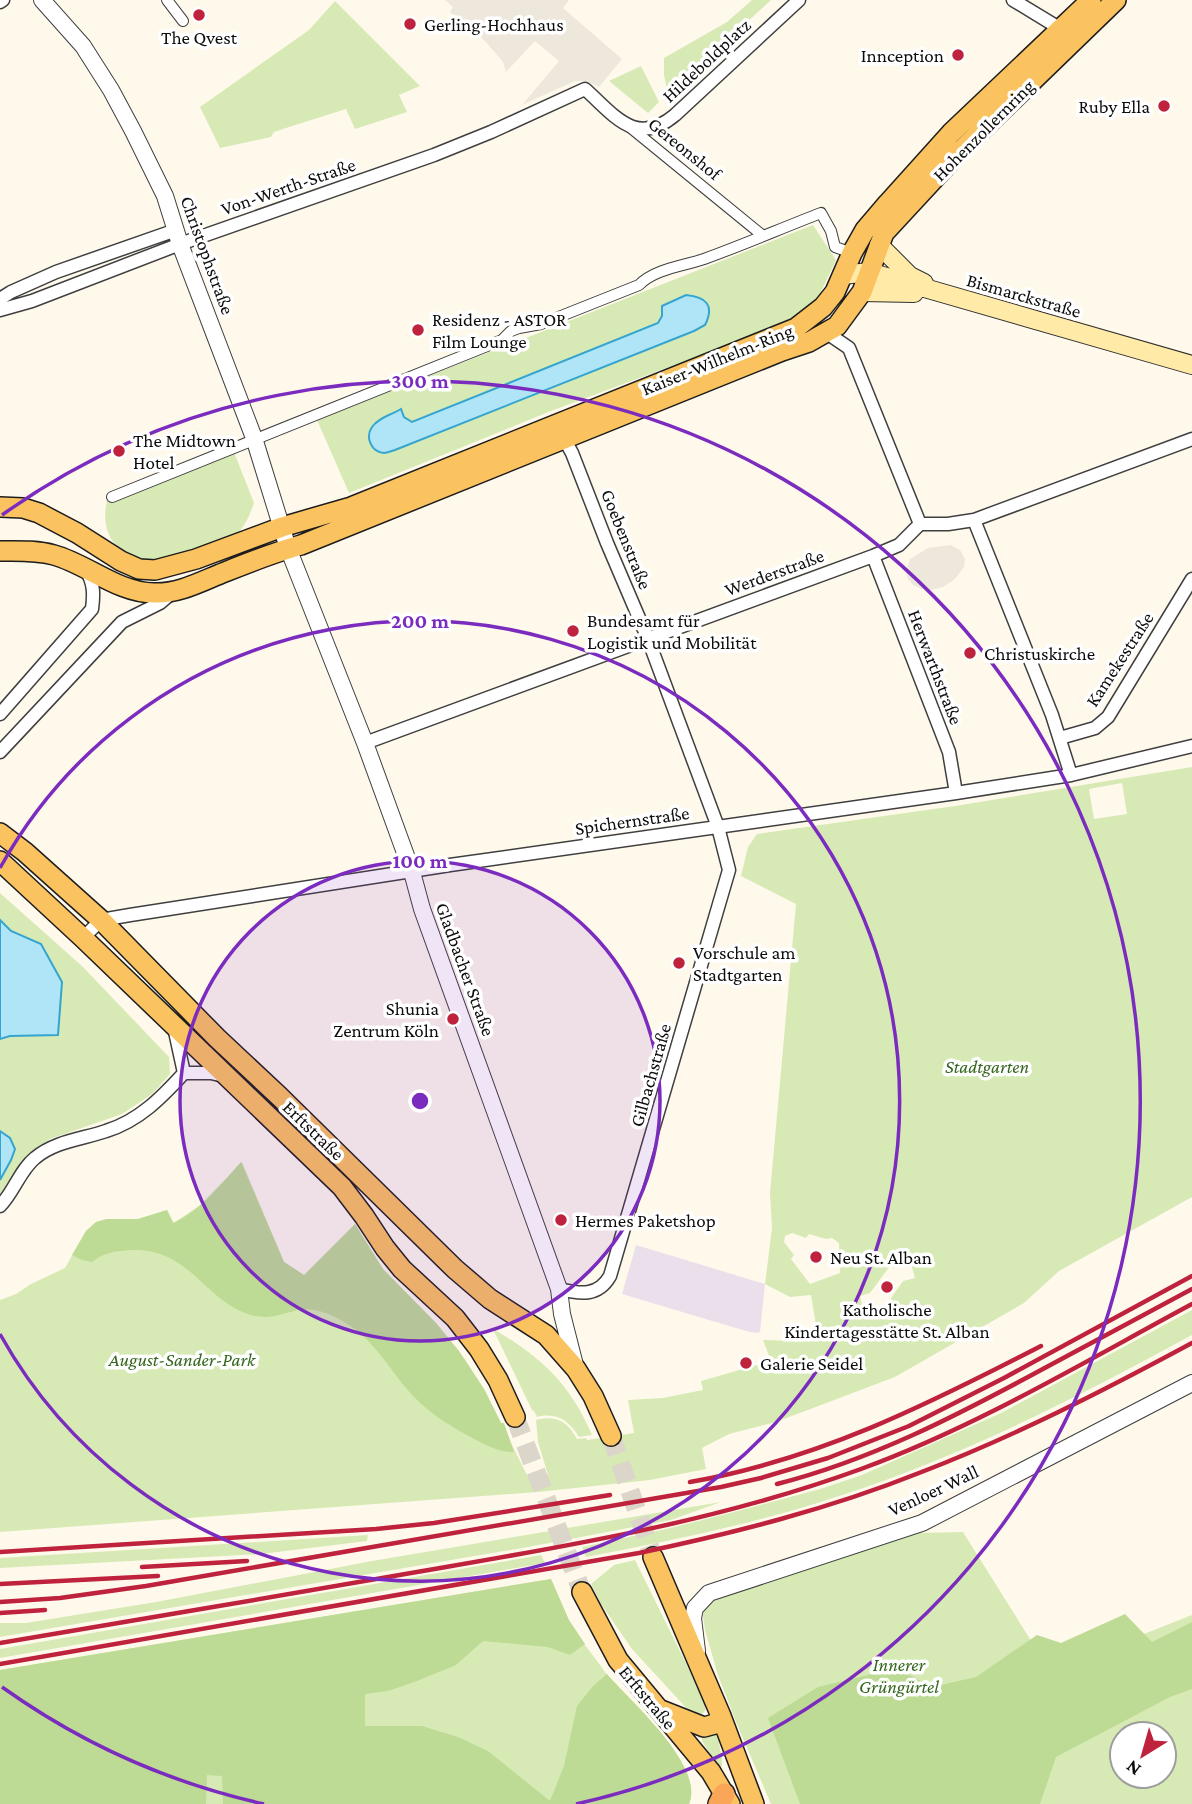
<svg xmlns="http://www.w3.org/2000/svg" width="1192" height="1804" font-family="'Crimson Pro',serif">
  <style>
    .industrial { fill: #e9e0ec }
    .green { fill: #d7eab5; fill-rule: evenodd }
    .forest { fill: #bddb94 }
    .plaza { fill: #eee7dc }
    .water { fill: #b0e5f7; stroke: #35a5d0; stroke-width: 2 }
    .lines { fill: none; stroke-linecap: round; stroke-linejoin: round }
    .primary-tunnel { stroke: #dbd5ca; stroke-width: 19; stroke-dasharray: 19 10; stroke-linecap: butt }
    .pedestrian-casing { stroke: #3f3f3f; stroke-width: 12 }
    .minor-casing { stroke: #3f3f3f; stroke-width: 15 }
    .tertiary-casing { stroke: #3f3f3f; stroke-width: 18 }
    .secondary-casing { stroke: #2e2e2e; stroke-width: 20 }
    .primary-casing { stroke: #1d1d1d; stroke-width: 22 }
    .trunk-casing { stroke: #1d1d1d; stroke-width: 24 }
    .pedestrian { stroke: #fff; stroke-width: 10 }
    .minor { stroke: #fff; stroke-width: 12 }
    .tertiary { stroke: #fff; stroke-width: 16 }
    .secondary { stroke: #ffeaa7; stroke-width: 18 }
    .primary { stroke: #fbc260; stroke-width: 19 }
    .trunk { stroke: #f9a659; stroke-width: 21 }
    .rail { stroke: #bf223d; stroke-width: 4.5 }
    .ring { fill: none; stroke: #7b2cbf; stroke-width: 3.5 }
    .poi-dot { fill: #bf223d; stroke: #fff; stroke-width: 2.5 }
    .labels { text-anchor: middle; stroke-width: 7; stroke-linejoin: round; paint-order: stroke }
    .poi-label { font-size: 19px; fill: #0c0c0c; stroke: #fff; text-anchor: start }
    .street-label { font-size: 19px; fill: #0c0c0c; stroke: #fff }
    .park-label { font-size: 19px; font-style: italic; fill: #34651c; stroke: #fff }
    .centre { fill: #7b2cbf; stroke: #fff; stroke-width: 3.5 }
    .ring-label { font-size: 21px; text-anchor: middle; font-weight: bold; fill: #7b2cbf; stroke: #fff; stroke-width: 7; stroke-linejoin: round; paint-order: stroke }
  </style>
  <rect width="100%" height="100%" fill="#fff9ec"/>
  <path class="industrial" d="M636,1245L765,1284L760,1332L756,1333L746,1331L622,1294Z"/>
  <path class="green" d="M752,0H771L668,94L664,75V58L727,22Z
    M335,1L420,86L399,95L407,112L355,129L346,109L286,128L274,132L271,137L220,148L200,107L309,30Z
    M641,66L659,102L648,113L609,81Z
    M813,225L836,260L817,300L795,320L551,411L349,493L317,420Z
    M234,452L254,503C250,514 246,526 236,534C201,548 151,580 118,547C105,535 103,517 107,501Z
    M1192,767V1197L1059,1271L1024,1303L895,1377L776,1422L729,1434L702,1448L706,1469L650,1480L538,1492L0,1532V1300L16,1294L31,1284L65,1268L86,1231L96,1222L107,1219H138L167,1210L174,1223L200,1205L242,1162L284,1262L304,1275L355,1224L383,1269L436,1323L466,1361L484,1389L528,1477L548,1475L538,1442L536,1420C556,1415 567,1421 577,1439L586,1438L587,1440L634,1433L628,1400L663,1398L703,1390L701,1381L771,1361L763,1340L798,1341L818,1337L811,1295L790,1297L765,1284L772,1228L770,1193L796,904L741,876L748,847L757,834L955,806ZM1122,783L1127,814L1094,819L1089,789ZM792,1233L806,1238L809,1234L826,1239L832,1238L839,1243L840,1273L810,1284L791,1259L794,1255L784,1242L785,1236ZM911,1264L915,1278L903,1281L891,1298L894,1310L872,1315L871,1306L863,1308L860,1296L870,1293L890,1266L893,1268Z
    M0,893L83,967L169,1057L170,1074L152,1094L122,1114L50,1139L30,1153L0,1197V1039L10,1036L41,944L11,931L0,920Z
    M1192,1310V1335C1088,1392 982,1446 869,1486C777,1519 681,1539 586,1557L582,1547L666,1529L730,1513L820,1489L862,1475L1001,1413Z
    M493,1329C540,1356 570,1383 592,1435L579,1437C569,1421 557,1412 537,1417L534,1411L532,1410Z
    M721,1502L671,1520L528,1547L0,1637V1623H26L156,1602L372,1561Z
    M963,1532L1050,1671L1192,1615V1804H771L736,1722L718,1675L705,1630L703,1616L705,1604L721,1596L918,1533ZM1122,1734H1164V1776H1122Z
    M368,1535L367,1541L261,1554L0,1568V1558Z
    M541,1555L545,1563L0,1658V1649Z
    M635,1560L706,1704L705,1711L702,1714L689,1711L632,1649L601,1604L591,1584L614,1565Z
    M551,1579C557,1592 562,1606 568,1619C578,1637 593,1655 605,1672C627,1701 706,1764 689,1804H0V1670Z
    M717,1732L722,1759V1766L719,1768L702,1741V1738L708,1737Z"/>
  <path class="forest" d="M241,1162L284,1262L304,1275L355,1224L383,1269L436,1323L459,1351L484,1389L501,1423H504L514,1452C500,1453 486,1445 474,1439C448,1425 425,1411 406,1388C387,1365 371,1337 344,1322C331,1314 314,1307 298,1310C281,1314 269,1320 251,1315C204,1301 190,1248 132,1250C116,1251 105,1252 92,1262L82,1260L72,1255L86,1231L96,1222L107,1219H138L167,1210L173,1223C201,1211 221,1184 241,1162Z
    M551,1579L569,1620L585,1644L570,1655L548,1647L483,1641L456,1665L417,1681L388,1691L365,1694V1726H422L458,1737L488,1751L550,1801L564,1766L577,1706L593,1686L607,1674C630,1701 705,1765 689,1804H223L222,1776L207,1775L206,1804H0V1670Z
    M1125,1614L1152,1642L1192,1622V1689L1170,1697L1056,1757L1040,1804H800L768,1718L818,1687L897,1668L932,1687L976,1677L1037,1635L1061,1643Z"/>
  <path class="plaza" d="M445,0H569L563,8L622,59L599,87L587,81H575L522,105L559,61L535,41L506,72L503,62L486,42L450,12L453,7Z
    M951,545L960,550L965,559L964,567L954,580L943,587L931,590L922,589L913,585L908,579L906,572L910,559L928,548Z"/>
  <path class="water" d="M686,295C706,297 715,305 705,325L694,331L395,450C392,451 386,453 384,453C371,452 365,437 372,427C378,418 391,415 401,409L404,417L412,422L658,323L662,316V306Z
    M0,920L11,931L41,944L62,982L58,1035L10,1036L0,1039Z
    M0,1131L10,1138L15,1149L11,1160L0,1180Z"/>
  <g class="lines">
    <path class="primary-tunnel" d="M515,1417L582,1592
      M611,1436L653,1557"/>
    <g class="pedestrian-casing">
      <path id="pedestrian" d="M167,0L183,21
        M631,128L762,235
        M112,497L502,340L511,331L519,328L541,324L639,285C654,269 683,266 704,259C743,245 782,228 821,213L831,231L835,247L852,253"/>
    </g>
    <g class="minor-casing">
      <path id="minor" d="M1013,0L1064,31
        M0,2L3,0
        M0,299L11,292L56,272L176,230
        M0,310L32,301L180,244L434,155L491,132L585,89C614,115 636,148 675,115L799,0
        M827,333L849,348L920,524
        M974,520L1052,715L1071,775
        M873,556L949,752L956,793
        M0,714L92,609C94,594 94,583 86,570
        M1060,738L1095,728L1108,717L1192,579
        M365,743L873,556L899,545L920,524H948L974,520L1192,439
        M0,752L122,622L160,603L173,592
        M83,938L101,920L130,915L450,865L956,793L1071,775L1192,746
        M174,1027L184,1073
        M0,1206C14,1192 20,1170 35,1158C55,1141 83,1139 106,1131C139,1121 162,1097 184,1073H211L224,1076
        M559,1289C580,1294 598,1297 610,1276L729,870L718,827L648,639L607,543L572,453L562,435"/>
    </g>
    <g class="tertiary-casing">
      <path id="tertiary" d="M42,0L83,46L111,90L133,131L165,196L180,244L254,438L288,548L365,743L412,872L422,909L559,1289L562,1314L576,1369
        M697,1651L693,1618L695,1608L709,1593L922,1523L1192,1383"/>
    </g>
    <g class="secondary-casing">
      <path id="secondary" d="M879,245L910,276L924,283
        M843,275L869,272L1192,365
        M862,292L914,293"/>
    </g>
    <g class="primary-casing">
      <path id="primary" d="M0,507L23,508L39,513L77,533L121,561L139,569L155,570L196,559L282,527L351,507L796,328L823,307L835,292L852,253L865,230L888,203L951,133L1091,0
        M0,551C18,551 36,550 54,555C87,564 118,593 154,593C179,594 202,581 225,572C250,562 275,552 301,545L782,351L809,342L837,326L862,292L884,233L959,152L1116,0
        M0,833L25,852L101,920L217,1038L280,1097L455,1269L490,1299L546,1335L576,1369L593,1396L611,1436
        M0,861L83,938L342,1187L364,1216L385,1248L402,1269L455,1318L479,1349L498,1380L515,1417
        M653,1557L721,1716L754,1804
        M582,1592L618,1660L711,1772L730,1804
        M661,1710L704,1727L715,1724L721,1716"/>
    </g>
    <g class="trunk-casing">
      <path id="trunk" d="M719,1804L724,1794"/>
    </g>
    <use href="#pedestrian" class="pedestrian"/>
    <use href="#minor" class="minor"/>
    <use href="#tertiary" class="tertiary"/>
    <use href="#secondary" class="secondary"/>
    <use href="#primary" class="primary"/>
    <use href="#trunk" class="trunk"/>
    <path class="rail" d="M690,1482C817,1460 927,1405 1041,1346
      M777,1484C871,1460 956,1416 1041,1370C1091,1343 1142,1316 1192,1289
      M0,1552L376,1529L434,1523L610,1495
      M142,1567L247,1561
      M0,1584L158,1576
      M0,1602L60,1598L146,1586L721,1487L761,1478L828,1458L909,1426L1004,1378L1192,1276
      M0,1613L45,1610
      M0,1643C149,1618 297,1593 446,1567C586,1543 727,1518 861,1469C976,1427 1084,1362 1192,1304
      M0,1664L639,1553C734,1533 829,1509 919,1473C1013,1437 1103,1391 1192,1343"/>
  </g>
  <circle cx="420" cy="1101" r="240" fill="#7b2cbf" fill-opacity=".12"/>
  <g class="ring">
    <circle cx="420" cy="1101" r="240"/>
    <path d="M0 868A480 480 0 1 1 0 1334"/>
    <path d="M264 1804A720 720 0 0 1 2 1687M2 515A720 720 0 1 1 576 1804"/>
  </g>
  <g class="poi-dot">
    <circle cx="199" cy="15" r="7"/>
    <circle cx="410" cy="24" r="7"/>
    <circle cx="958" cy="55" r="7"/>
    <circle cx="1164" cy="106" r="7"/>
    <circle cx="418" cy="330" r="7"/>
    <circle cx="119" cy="451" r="7"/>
    <circle cx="573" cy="631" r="7"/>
    <circle cx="970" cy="653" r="7"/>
    <circle cx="679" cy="963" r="7"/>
    <circle cx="453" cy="1019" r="7"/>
    <circle cx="561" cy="1220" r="7"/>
    <circle cx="816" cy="1257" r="7"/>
    <circle cx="887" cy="1287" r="7"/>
    <circle cx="746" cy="1363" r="7"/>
  </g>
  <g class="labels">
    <g class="poi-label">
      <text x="424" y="31">Gerling-Hochhaus</text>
      <text x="199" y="44" text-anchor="middle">The Qvest</text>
      <text x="944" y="62" text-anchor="end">Innception</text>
      <text x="1150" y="113" text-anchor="end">Ruby Ella</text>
      <text x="432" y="326">Residenz - ASTOR<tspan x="432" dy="22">Film Lounge</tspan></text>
      <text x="133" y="447">The Midtown<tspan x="133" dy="22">Hotel</tspan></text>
      <text x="587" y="627">Bundesamt für<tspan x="587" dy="22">Logistik und Mobilität</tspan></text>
      <text x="984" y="660">Christuskirche</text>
      <text x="693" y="959">Vorschule am<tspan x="693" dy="22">Stadtgarten</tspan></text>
      <text x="439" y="1015" text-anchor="end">Shunia<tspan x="439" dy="22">Zentrum Köln</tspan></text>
      <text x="575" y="1227">Hermes Paketshop</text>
      <text x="830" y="1264">Neu St. Alban</text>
      <text x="887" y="1316" text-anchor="middle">Katholische<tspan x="887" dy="22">Kindertagesstätte St. Alban</tspan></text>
      <text x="760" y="1370">Galerie Seidel</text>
    </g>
    <g class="street-label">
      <text transform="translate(706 60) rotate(-43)" y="7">Hildeboldplatz</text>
      <text transform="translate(983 130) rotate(-45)" y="7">Hohenzollernring</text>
      <text transform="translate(685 148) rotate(39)" y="7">Gereonshof</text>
      <text transform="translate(288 186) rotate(-19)" y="7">Von-Werth-Straße</text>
      <text transform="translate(208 255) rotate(70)" y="7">Christophstraße</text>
      <text transform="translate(1024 295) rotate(16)" y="7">Bismarckstraße</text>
      <text transform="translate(717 359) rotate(-22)" y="7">Kaiser-Wilhelm-Ring</text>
      <text transform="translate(627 539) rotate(68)" y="7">Goebenstraße</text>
      <text transform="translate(774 572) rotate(-20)" y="7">Werderstraße</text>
      <text transform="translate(1119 659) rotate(-57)" y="7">Kamekestraße</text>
      <text transform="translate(936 667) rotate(69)" y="7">Herwarthstraße</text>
      <text transform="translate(632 820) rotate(-8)" y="7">Spichernstraße</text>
      <text transform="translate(466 969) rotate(70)" y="7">Gladbacher Straße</text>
      <text transform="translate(650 1075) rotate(-74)" y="7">Gilbachstraße</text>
      <text transform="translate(314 1130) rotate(44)" y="7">Erftstraße</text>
      <text transform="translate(933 1490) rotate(-25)" y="7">Venloer Wall</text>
      <text transform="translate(648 1697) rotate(50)" y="7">Erftstraße</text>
    </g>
    <g class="park-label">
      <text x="987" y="1073">Stadtgarten</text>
      <text x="182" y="1366">August-Sander-Park</text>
      <text x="899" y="1671">Innerer<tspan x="899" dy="22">Grüngürtel</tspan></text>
    </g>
  </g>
  <circle cx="420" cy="1101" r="10" class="centre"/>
  <g class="ring-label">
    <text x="420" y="388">300 m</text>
    <text x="420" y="628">200 m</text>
    <text x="420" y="868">100 m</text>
  </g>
  <g transform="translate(1143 1755) rotate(217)"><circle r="33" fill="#ffffff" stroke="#9e9e9e" stroke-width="2"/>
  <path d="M0-5L12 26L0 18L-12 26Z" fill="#bf223d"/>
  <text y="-10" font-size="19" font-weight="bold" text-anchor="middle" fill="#0c0c0c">N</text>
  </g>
</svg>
